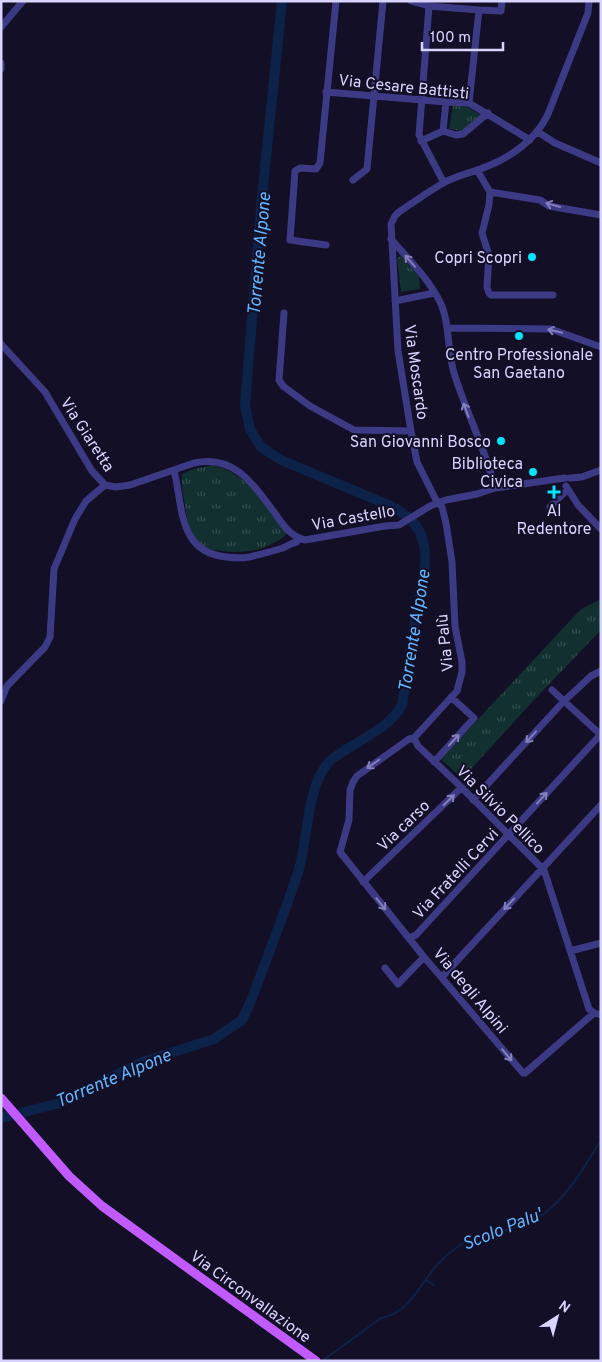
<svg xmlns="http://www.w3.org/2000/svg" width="602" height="1362" font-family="Overpass,sans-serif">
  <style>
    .park { fill: url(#park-tufts) }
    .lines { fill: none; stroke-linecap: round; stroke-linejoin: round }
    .stream { stroke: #0c2248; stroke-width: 2 }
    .river { stroke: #0c2248; stroke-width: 10 }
    .minor { stroke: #3d3a85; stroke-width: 7 }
    .major { stroke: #c25bff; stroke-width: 9 }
    .oneway { stroke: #837fbc }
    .poi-dot { fill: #00e5ff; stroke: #130f26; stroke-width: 2 }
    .labels { text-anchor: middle; stroke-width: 4; stroke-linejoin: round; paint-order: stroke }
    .street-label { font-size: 16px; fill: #d9d4ff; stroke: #130f26 }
    .poi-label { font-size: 16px; fill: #d9d4ff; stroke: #130f26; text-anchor: end }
    .water-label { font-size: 18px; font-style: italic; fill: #62b6ff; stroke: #130f26 }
  </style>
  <defs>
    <pattern id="park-tufts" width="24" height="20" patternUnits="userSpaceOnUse" patternTransform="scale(1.25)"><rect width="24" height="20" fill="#12302f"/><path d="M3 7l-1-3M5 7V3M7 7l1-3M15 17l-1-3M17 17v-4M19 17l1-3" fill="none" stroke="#344d4e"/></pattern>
  </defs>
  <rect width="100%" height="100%" fill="#130f26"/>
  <path class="park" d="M453,105L467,107L481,115L462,131L449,129Z
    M401,256L419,277L420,289L401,292L397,258Z
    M213,465C249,474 265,505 287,533L286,535C267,550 247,554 223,551C215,550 208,550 201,544C189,535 187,519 185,505C183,495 181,485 182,474L194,469Z
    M601,599V630L532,702L462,779L441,759L581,609Z"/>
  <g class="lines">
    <path class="stream" d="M426,1280L434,1285
      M322,1361L381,1318C408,1314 420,1285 436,1266C444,1257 453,1250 463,1243C486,1236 532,1225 550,1209C571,1191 586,1164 601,1140"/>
    <path class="river" d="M1,1118L60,1103L142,1062L214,1039L242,1020L251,1001C267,957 285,913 299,869C308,837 307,787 328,763C333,757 341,753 347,749C368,736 390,726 402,705C407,673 412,641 417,610C421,585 430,562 422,538C417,522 405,514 391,506L281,460L261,447L250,429L245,405L262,197L282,1"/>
    <path class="minor" d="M411,1L429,6L479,10
      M589,1L588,13L548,114C537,138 513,156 488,166C474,172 459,175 445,182C429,191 414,202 399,212L395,216L391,224L398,351L411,431L417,462L436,500L442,507L446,523L452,562L455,626L462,662V672L457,691L414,738L409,739L357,776L353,782L350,790L349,820L340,852L424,957L523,1073H525L594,1013
      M429,6L419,135L444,183
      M1,27L23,1
      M1,63V69
      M326,92L446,102L469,103L530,140
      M469,103L479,10L501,11L502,1
      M443,131L446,102
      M538,132L555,143L601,163
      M421,141L443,131L456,135L463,134L488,113
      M477,170L490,192L489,205L482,233L489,255L487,287L489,293L491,295H553
      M353,180L367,169L383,1
      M490,192L540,200L549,206L601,215
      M391,239C408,259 429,279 440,302C450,322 447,351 454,373C466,412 485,448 495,488
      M326,245L290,240L295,171L300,168L316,169L320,163L336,1
      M395,301L434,293
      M284,313L279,380L283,386L310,406L354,430L411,431
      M447,328L551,329L601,347
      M1,344L45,392L92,471L105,485L116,487L130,485L194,463C234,454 253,484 274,512C283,525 290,536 305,540L385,526L399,525L430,506L446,500L477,494L495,488L565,478
      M174,470C183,507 178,552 226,557C235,558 245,559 253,556C263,554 273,551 283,548C288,546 291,543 297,542L298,538
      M570,478L582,477L601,470
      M566,486L578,505L601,529
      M550,507L564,493
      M552,690L601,735
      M1,701L7,686L45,647L50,637L54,569L75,519L86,501L105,485
      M414,738L418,746L457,783L544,870L589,1009L594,1013L601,1015
      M434,762L474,718L451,697
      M473,800L562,703L591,676L601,671
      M363,882L461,788
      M409,938L416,935L601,734
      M570,951L601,943
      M385,968L398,984L424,957
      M442,977L601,805"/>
    <path class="major" d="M1,1098L69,1176L102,1206L316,1361"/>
  </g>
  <defs><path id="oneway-shaft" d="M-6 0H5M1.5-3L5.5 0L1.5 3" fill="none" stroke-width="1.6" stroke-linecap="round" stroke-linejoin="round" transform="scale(1.25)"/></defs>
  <g class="oneway">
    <use href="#oneway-shaft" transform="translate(553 205) rotate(-165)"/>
    <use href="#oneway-shaft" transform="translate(410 261) rotate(-131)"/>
    <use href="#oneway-shaft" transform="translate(555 331) rotate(-167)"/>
    <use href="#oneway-shaft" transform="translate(466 410) rotate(-110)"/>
    <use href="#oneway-shaft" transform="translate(531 737) rotate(132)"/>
    <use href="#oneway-shaft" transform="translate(454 740) rotate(-47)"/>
    <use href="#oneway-shaft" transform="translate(373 764) rotate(145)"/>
    <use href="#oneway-shaft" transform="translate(542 798) rotate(-48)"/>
    <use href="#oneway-shaft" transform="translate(449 800) rotate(-45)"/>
    <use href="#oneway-shaft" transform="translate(381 904) rotate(51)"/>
    <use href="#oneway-shaft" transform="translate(509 904) rotate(133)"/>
    <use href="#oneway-shaft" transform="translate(507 1055) rotate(50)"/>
  </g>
  <g class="poi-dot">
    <circle cx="532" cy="257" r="5"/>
    <circle cx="519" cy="336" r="5"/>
    <circle cx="501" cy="441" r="5"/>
    <circle cx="533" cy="472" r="5"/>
    <path d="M551.5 484.5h5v5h5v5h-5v5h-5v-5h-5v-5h5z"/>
  </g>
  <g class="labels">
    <g class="street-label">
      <text transform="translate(404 86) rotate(6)" y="6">Via Cesare Battisti</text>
      <text transform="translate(417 372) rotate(82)" y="6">Via Moscardo</text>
      <text transform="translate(88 434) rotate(57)" y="6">Via Giaretta</text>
      <text transform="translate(353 517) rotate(-10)" y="6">Via Castello</text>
      <text transform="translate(444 643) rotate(-96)" y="6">Via Palù</text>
      <text transform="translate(501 809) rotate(45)" y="6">Via Silvio Pellico</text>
      <text transform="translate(403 825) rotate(-44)" y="6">Via carso</text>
      <text transform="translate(455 873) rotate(-47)" y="6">Via Fratelli Cervi</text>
      <text transform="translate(471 990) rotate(50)" y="6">Via degli Alpini</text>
      <text transform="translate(251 1296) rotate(36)" y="6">Via Circonvallazione</text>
    </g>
    <g class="poi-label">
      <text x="522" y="263">Copri Scopri</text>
      <text x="519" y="360" text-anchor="middle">Centro Professionale<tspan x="519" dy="18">San Gaetano</tspan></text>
      <text x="491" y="447">San Giovanni Bosco</text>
      <text x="523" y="469">Biblioteca<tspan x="523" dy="18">Civica</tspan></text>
      <text x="554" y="516" text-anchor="middle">Al<tspan x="554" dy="18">Redentore</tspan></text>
    </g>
    <g class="water-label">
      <text transform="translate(259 254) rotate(-85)" y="6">Torrente Alpone</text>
      <text transform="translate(414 631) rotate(-81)" y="6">Torrente Alpone</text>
      <text transform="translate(113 1078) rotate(-23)" y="6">Torrente Alpone</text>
      <text transform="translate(502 1229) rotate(-22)" y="6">Scolo Palu'</text>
    </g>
  </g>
  <rect width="602" height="1362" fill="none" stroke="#d9d4ff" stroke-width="5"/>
  <g transform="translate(557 1317) rotate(36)" stroke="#130f26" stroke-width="4" paint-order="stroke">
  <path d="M0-4L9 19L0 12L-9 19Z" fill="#d9d4ff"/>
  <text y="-8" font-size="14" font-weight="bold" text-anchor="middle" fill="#d9d4ff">N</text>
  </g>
  <path d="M422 42v8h81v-8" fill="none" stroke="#d9d4ff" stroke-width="2.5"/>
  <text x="430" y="42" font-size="15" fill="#d9d4ff" stroke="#130f26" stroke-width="4" paint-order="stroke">100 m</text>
</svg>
